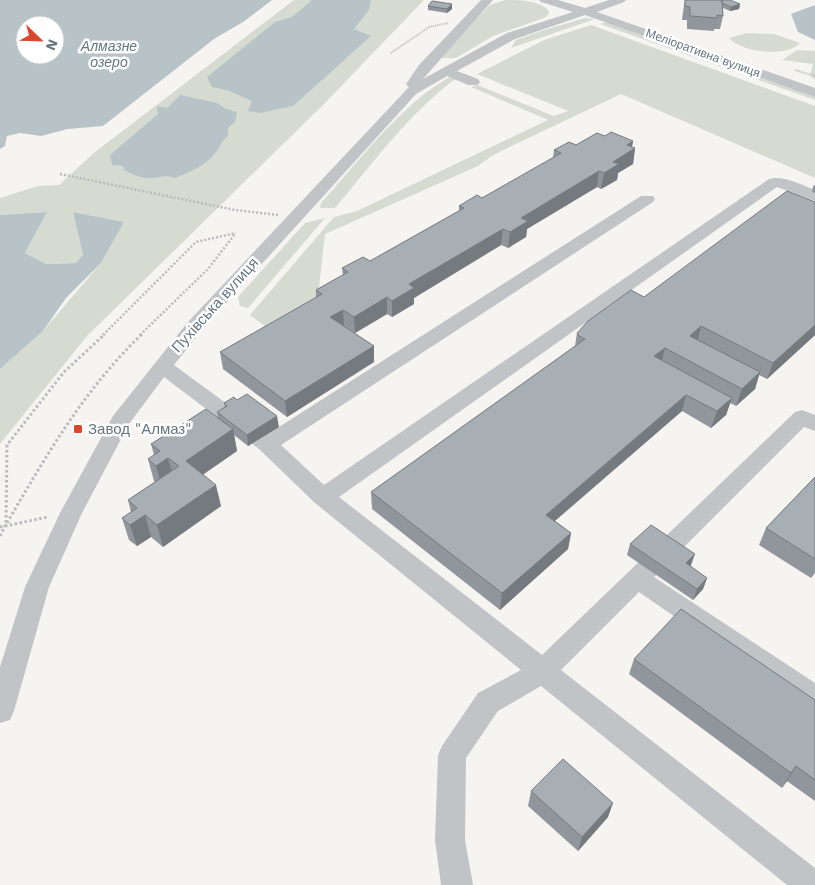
<svg xmlns="http://www.w3.org/2000/svg" width="815" height="885" font-family="'Work Sans',sans-serif">
  <style>
    .green { fill: #d6dbd2 }
    .water { fill: #b7c3c6; fill-rule: evenodd }
    .lines { fill: none; stroke-linecap: round; stroke-linejoin: round }
    .path-far2 { stroke: #b8bbbd; stroke-width: 2; stroke-dasharray: 1 1; stroke-linecap: butt }
    .path-far1 { stroke: #b8bbbd; stroke-width: 2.5; stroke-dasharray: 2 2; stroke-linecap: butt }
    .path { stroke: #b8bbbd; stroke-width: 3; stroke-dasharray: 2.5 2.5; stroke-linecap: butt }
    .minor { fill: #c0c4c7; fill-rule: evenodd }
    .wall { fill: #90969b }
    .shaded-wall { fill: #757a7e }
    .building { fill: #a7afb4; stroke: #757a7e }
    .poi-dot { fill: #d7482e; stroke: #fff; stroke-width: 2 }
    .labels { text-anchor: middle; stroke-width: 5; stroke-linejoin: round; paint-order: stroke }
    .far-street-label { font-size: 12px; fill: #657680; stroke: #fff }
    .far-water-label { font-size: 14px; font-style: italic; fill: #61787d; stroke: #fff }
    .street-label { font-size: 15px; fill: #657680; stroke: #fff }
    .poi-label { font-size: 15px; fill: #657680; stroke: #fff; text-anchor: start }
  </style>
  <rect width="100%" height="100%" fill="#f5f4f1"/>
  <path class="green" d="M294,0H424L322,106L87,336L0,444V369L43,331L101,263L124,222L73,212L83,255L76,263L46,264L25,253L47,212L0,215V198L38,186L59,185L95,152Z
    M505,0C519,0 539,0 549,11L548,15L544,18L493,36L456,58H442L441,55L490,5Z
    M585,18L595,19L511,48L516,40L541,31Z
    M606,22L815,95V100L600,24Z
    M591,25L815,106V178L621,94L493,155L478,166L325,234L317,306L273,332L250,315L334,217L357,211L548,120L471,87L477,85L554,116L568,111L477,74L544,40Z
    M747,33L774,34L800,43C787,58 740,52 729,38Z
    M797,50L815,51V80L810,75L813,64L782,60Z
    M451,76L458,77C410,112 373,163 335,208H320L321,203C361,159 399,106 451,76Z
    M325,218L248,308L240,306L238,297L305,223Z"/>
  <path class="water" d="M0,0H272L243,22L214,39L103,126L68,129L41,136L20,133L7,136L5,146L0,149ZM25,25H55V55H25Z
    M312,0H371L369,10L354,29L371,36L293,106L260,113L248,111L252,101L227,90L212,87L207,77L275,22L292,17Z
    M815,5V40L798,32L791,14Z
    M180,95L217,103L226,109L237,112L235,122L228,128V136C220,142 222,145 216,152C206,166 191,171 175,178C165,174 161,178 151,178C141,179 133,174 124,170L123,166L112,165L110,155L158,114L157,106L167,108Z
    M47,212L25,253L46,264L76,263L83,255L73,212L124,222L101,263L66,298L43,331L0,369V215Z"/>
  <g class="lines">
    <path class="path-far2" d="M391,53L429,27L448,23
      M795,70L815,76"/>
    <path class="path-far1" d="M60,174L235,210L278,215
      M103,335L196,242L236,233
      M140,335L208,269L235,234"/>
    <path class="path" d="M7,523C47,454 84,390 142,334
      M0,527L48,517
      M0,536L6,524L7,445L64,372L105,334"/>
    <path class="minor" d="M481,0H493L423,79L507,33L573,12L541,2L539,0H558L585,8L609,0H626L624,2L597,12L815,88V97L585,15L515,39L457,71L478,79L480,82L478,85H468L447,76L416,94L201,331L174,365L268,434L641,196H653L655,199L653,202L281,445L324,485L769,179C784,175 801,185 815,190V201L777,187L339,497L542,655L795,412L802,410L815,415V431L804,427L654,577L815,683V710L805,707L639,592L561,670L815,868V885H787L541,686L498,711L466,758L465,840L473,885H441L435,840L438,755L442,746L478,693L521,670L315,503L259,449L164,377L129,424L82,513L49,587L14,711L10,720L0,723V667L25,587L60,513L113,416L187,323L409,87L406,84L419,65Z"/>
  </g>
  <path class="wall" d="M685,0L740,4L739,9L730,11L723,8V16L720,29H714V31L687,29V20H682L683,12Z
    M452,4V9L447,13L428,10V6Z
    M605,136L633,141L632,147L635,148L633,164L618,173L617,180L601,189L597,187L527,229L526,237L508,248L501,245L414,298V304L392,317L387,314L355,333L344,326L374,346V362L287,417L223,369L220,352L316,298V290L343,275L342,268L370,261L459,211V206L482,198L553,158L554,150L576,145Z
    M815,185V193L812,192L813,186Z
    M815,202V335L767,379L759,375L755,389L736,406L730,403L726,415L711,428L682,411L555,521L571,533L568,549L500,610L372,509L371,492L575,346L577,333L644,297Z
    M237,400L279,427L248,446L234,435L237,451L203,474L221,506L163,547L151,537L137,546L129,540L122,518L131,512L128,500L155,482L154,481L148,459L154,455L151,444L218,418L217,412L225,407L224,403Z
    M815,477V573L811,578L759,545L766,528Z
    M630,544L691,565L690,566L707,578L703,589L693,600L627,555Z
    M634,659L815,700V801L787,781L782,788L629,674Z
    M531,791L608,817L578,851L528,806Z"/>
  <path class="shaded-wall" d="M452,4V9L447,13V9Z
    M740,4L739,9L730,11L731,7Z
    M633,141L631,151L635,148L633,164L618,173L617,180L601,189L604,173L627,145Z
    M599,171L597,187L527,229L526,237L508,248L510,232L521,218Z
    M503,229L501,245L414,298V304L392,317V301L409,284Z
    M387,297V314L355,333L354,317Z
    M343,310L344,326L331,334L330,317Z
    M815,325V335L767,379L773,363Z
    M701,326L697,343L690,336Z
    M374,346V362L287,417L285,401Z
    M665,348L661,365L654,356Z
    M760,372L755,389L736,406L742,389Z
    M686,395L682,411L543,531L546,515Z
    M732,398L726,415L711,428L717,411Z
    M277,416L279,427L248,446L247,435Z
    M233,429L237,451L191,483L186,461Z
    M168,458L174,480L162,487L156,466Z
    M216,485L221,506L163,547L157,525Z
    M145,515L151,537L137,546L130,525Z
    M571,533L568,549L500,610L502,593Z
    M695,554L691,565L682,575L686,563Z
    M707,578L703,589L693,600L697,589Z
    M796,766L787,781L782,788L791,773Z
    M613,803L608,817L578,851L582,837Z"/>
  <path class="building" d="M685,0H722L723,16L717,15V18L690,16V7L685,6Z
    M722,0H730L740,4L731,7L722,3Z
    M432,1L452,4L447,9L428,6Z
    M611,132L633,141L627,145L635,148L613,162L619,164L604,173L599,171L521,218L528,221L510,232L503,229L409,284L414,288L392,301L387,297L354,317L343,310L330,317L374,346L285,401L220,352L322,294L316,290L348,272L342,268L363,257L370,261L464,208L459,206L477,195L482,198L561,153L554,150L569,142L576,145L597,133L605,136Z
    M787,191L815,202V325L773,363L701,326L690,336L760,372L742,389L665,348L654,356L732,398L717,411L686,395L546,515L571,533L502,593L371,492L585,339L579,336L577,333L588,321L631,290L644,297Z
    M247,394L277,416L247,435L217,412L227,406L224,403L234,397L237,400Z
    M206,409L233,429L186,461L216,485L157,525L145,515L130,525L122,518L137,508L128,500L179,466L168,458L156,466L148,459L160,451L151,444Z
    M815,477V559L766,528Z
    M651,525L695,554L686,563L707,578L697,589L630,544Z
    M681,609L815,700V780L796,766L791,773L634,659Z
    M563,759L613,803L582,837L531,791Z"/>
  <rect class="poi-dot" x="73" y="424" width="10" height="10" rx="2.5"/>
  <g class="labels">
    <g class="far-street-label">
      <text transform="translate(703 53) rotate(20)" y="4">Меліоративна вулиця</text>
    </g>
    <g class="far-water-label">
      <text x="109" y="51">Алмазне<tspan x="109" dy="16">озеро</tspan></text>
    </g>
    <g class="street-label">
      <text transform="translate(215 305) rotate(-48)" y="5">Пухівська вулиця</text>
    </g>
    <g class="poi-label">
      <text x="88" y="434">Завод "Алмаз"</text>
    </g>
  </g>
  <g transform="translate(40 40) rotate(113)"><circle r="24" fill="#ffffff" stroke="#c1c8cc"/>
  <path d="M0-4L9 19L0 12L-9 19Z" fill="#d7482e"/>
  <text y="-8" font-size="14" font-weight="bold" text-anchor="middle" fill="#657680">N</text>
  </g>
</svg>
